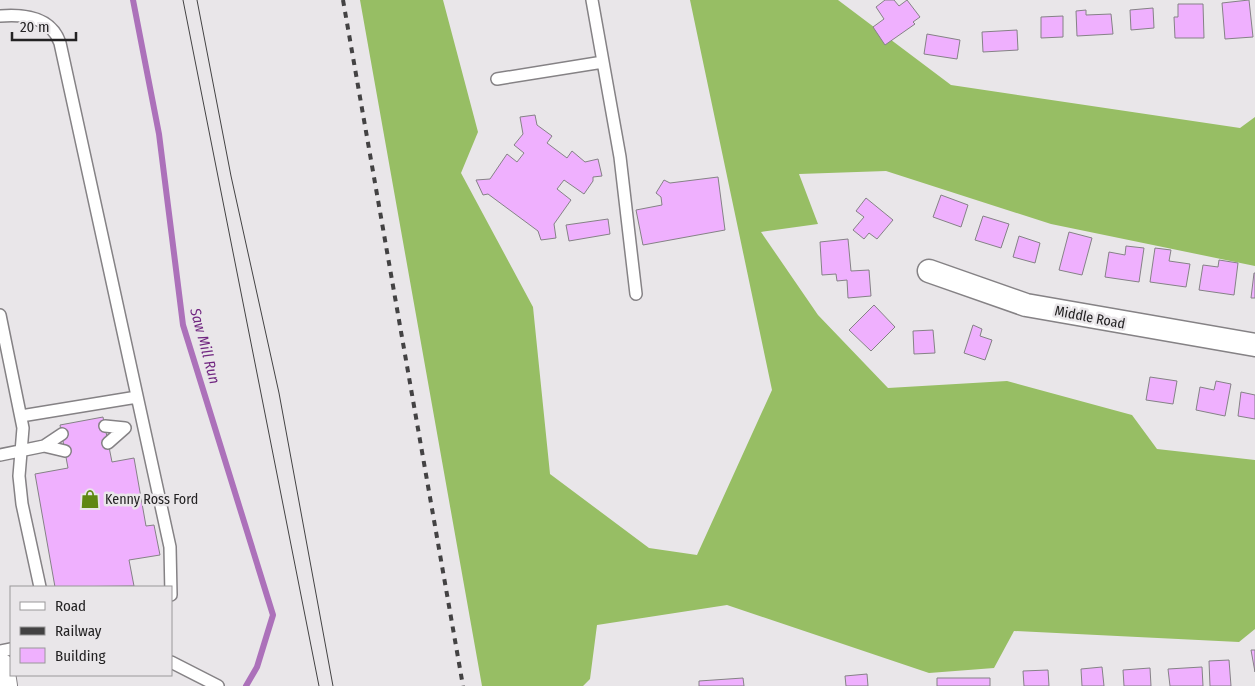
<svg xmlns="http://www.w3.org/2000/svg" width="1255" height="686" font-family="'Fira Sans Condensed',sans-serif">
  <style>
    .forest { fill: #97be64 }
    .lines { fill: none; stroke-linecap: round; stroke-linejoin: round }
    .stream { stroke: #ac71ba; stroke-width: 6 }
    .building { fill: #efb0fe; stroke: #858286 }
    .lane-casing { stroke: #858285; stroke-width: 14 }
    .street-casing { stroke: #858285; stroke-width: 25 }
    .primary-casing { stroke: #858285; stroke-width: 30 }
    .lane { stroke: #fff; stroke-width: 11 }
    .street { stroke: #fff; stroke-width: 22 }
    .primary { stroke: #fff; stroke-width: 28 }
    .tram { stroke: #434243; stroke-width: 1 }
    .rail { stroke: #434243; stroke-width: 4; stroke-dasharray: 6 6; stroke-linecap: butt }
    .labels { text-anchor: middle; stroke-width: 5; stroke-linejoin: round; paint-order: stroke }
    .street-label { font-size: 14px; fill: #232223; stroke: #e9e6e9 }
    .poi-label { font-size: 14px; fill: #232223; stroke: #e9e6e9; text-anchor: start }
    .water-label { font-size: 15px; font-style: italic; fill: #702680; stroke: #e9e6e9 }
  </style>
  <rect width="100%" height="100%" fill="#e9e6e9"/>
  <path class="forest" d="M360,0H443L478,132L461,173L533,307L550,474L649,548L697,555L772,390L690,0H838L951,85L1240,128L1255,117V266L1051,224L886,171L799,174L818,224L761,232L818,315L888,388L1007,381L1132,415L1157,449L1255,460V629L1239,642L1014,631L994,668L929,673L727,605L597,625L590,679L583,686H482Z"/>
  <g class="lines">
    <path class="stream" d="M133,0L159,134L183,325L273,615L257,667L246,686"/>
  </g>
  <path class="building" d="M885,0H894L899,6L907,0L920,17L913,22L915,24L885,45L873,27L884,19L876,7Z
    M1249,0L1253,37L1225,39L1222,3Z
    M1178,4H1203L1204,38H1175L1174,17H1178Z
    M1153,8L1154,28L1131,30L1130,10Z
    M1086,10V15L1111,14L1113,34L1077,36L1076,11Z
    M1063,16V37L1041,38V17Z
    M1017,30L1018,50L983,52L982,32Z
    M927,34L960,40L957,59L924,54Z
    M535,115L537,125L552,136L547,143L567,158L572,151L585,162L598,159L602,176L593,177V181L584,194L564,180L557,189L571,200L554,224L556,238L541,240L538,231L488,194L483,195L476,180L490,179L507,154L517,162L524,153L514,145L523,134L520,117Z
    M718,177L725,230L643,245L636,210L662,205L661,197L656,193L664,180L670,183Z
    M941,195L968,205L961,227L933,217Z
    M866,198L893,220L877,239L869,233L864,239L853,230L864,217L856,211Z
    M983,216L1009,224L1001,248L975,240Z
    M608,219L610,234L569,241L566,225Z
    M1069,232L1092,238L1082,275L1059,270Z
    M1019,236L1040,243L1035,263L1013,257Z
    M848,239L851,271L869,270L871,296L848,298L847,280L837,281L836,274L822,275L820,242Z
    M1126,246L1144,248L1139,282L1105,277L1109,252L1125,255Z
    M1155,248L1171,250L1169,261L1190,264L1186,287L1150,282Z
    M1219,260L1238,263L1234,295L1199,290L1203,265L1218,267Z
    M1254,273H1255V298H1251Z
    M874,305L895,327L871,351L849,330Z
    M973,325L982,329L980,336L992,340L985,360L964,353Z
    M933,330L935,353L914,354L913,331Z
    M1150,377L1177,381L1173,404L1146,400Z
    M1216,381L1231,384L1225,416L1196,410L1200,387L1214,390Z
    M1241,392L1255,395V419L1238,416Z
    M103,417L112,462L134,458L146,526L154,525L160,555L129,560L134,586L55,587L35,474L68,468L60,425Z
    M1251,650H1255V672Z
    M1229,660L1231,686H1210L1209,661Z
    M1102,667L1104,686H1082L1081,669Z
    M1202,667L1203,686H1170L1168,669Z
    M1150,668L1151,686H1124L1123,670Z
    M1048,670L1049,686H1024L1023,671Z
    M867,674L868,686H846L845,676Z
    M743,678L744,686H699V681Z
    M937,678H990V686H937Z"/>
  <g class="lines">
    <g class="lane-casing">
      <path id="lane" d="M592,0L620,157L636,294
        M0,16C25,14 51,17 60,43L170,547L171,595
        M497,79L603,62
        M0,315L23,428L19,476L22,504L40,587
        M21,416L137,397
        M105,426L125,428L108,443
        M62,434L44,446L65,451
        M0,455L44,446
        M0,651L11,649
        M171,662L218,686"/>
    </g>
    <g class="street-casing">
      <path id="street" d="M929,271L1026,305L1255,345"/>
    </g>
    <g class="primary-casing">
      <path id="primary" d="M0,667L3,686"/>
    </g>
    <use href="#lane" class="lane"/>
    <use href="#street" class="street"/>
    <use href="#primary" class="primary"/>
    <path class="tram" d="M183,0L319,686
      M197,0L231,176L279,393L333,686"/>
    <path class="rail" d="M343,0L463,686"/>
  </g>
  <defs>
    <g id="shop-bare" transform="scale(1.5)"><path d="M-5-2.5h2.3a2.7 3.5 0 0 1 5.4 0H5L5.5 6h-11ZM-1.5-2.5h3a1.5 2.3 0 0 0-3 0Z" fill="#5f8812" stroke="#e9e6e9" stroke-width="2.5" paint-order="stroke"/></g>
  </defs>
  <g fill-rule="evenodd">
    <use href="#shop-bare" x="90" y="499"/>
  </g>
  <g class="labels">
    <g class="street-label">
      <text transform="translate(1090 317) rotate(11)" y="5">Middle Road</text>
    </g>
    <g class="poi-label">
      <text x="105" y="504">Kenny Ross Ford</text>
    </g>
    <g class="water-label">
      <text transform="translate(205 346) rotate(75)" y="5">Saw Mill Run</text>
    </g>
  </g>
  <rect x="10" y="586" width="162" height="90" fill="#e9e6e9" stroke="#9a989a"/>
  <rect x="20" y="602" width="25" height="8" fill="#ffffff" stroke="#9a989a"/>
  <text x="55" y="611" font-size="15" fill="#232223">Road</text>
  <rect x="20" y="627" width="25" height="8" fill="#434243" stroke="#9a989a"/>
  <text x="55" y="636" font-size="15" fill="#232223">Railway</text>
  <rect x="20" y="648" width="25" height="15" fill="#efb0fe" stroke="#9a989a"/>
  <text x="55" y="661" font-size="15" fill="#232223">Building</text>
  <path d="M12 32v8h64v-8" fill="none" stroke="#232223" stroke-width="2.5"/>
  <text x="20" y="32" font-size="15" fill="#232223" stroke="#e9e6e9" stroke-width="4" paint-order="stroke">20 m</text>
</svg>
